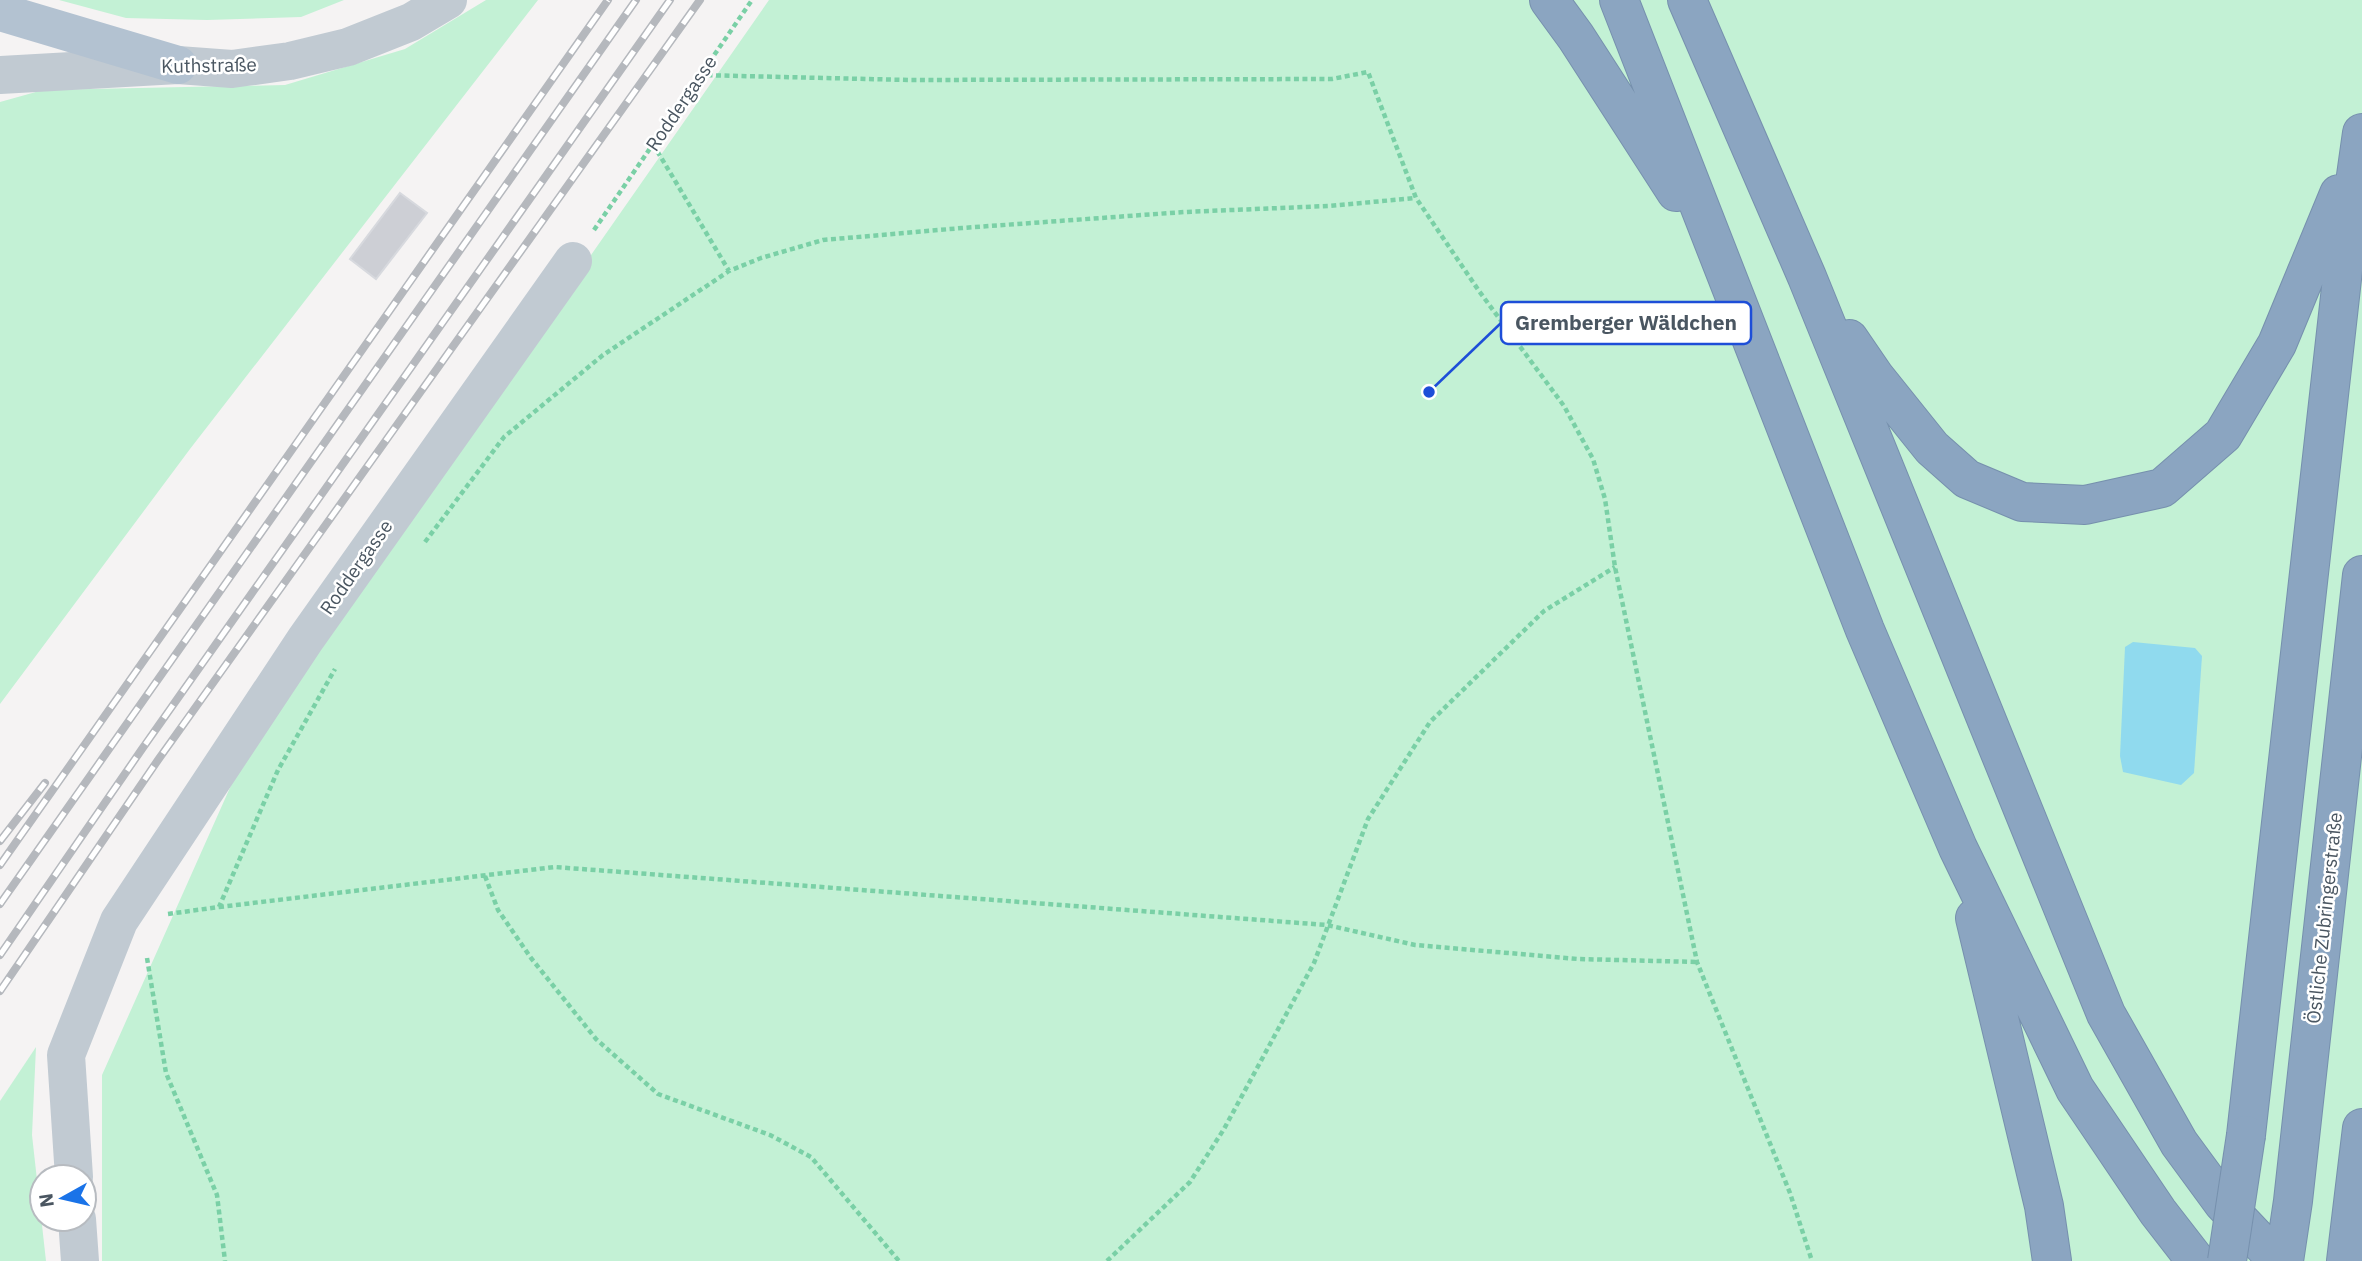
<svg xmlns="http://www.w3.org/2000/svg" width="2362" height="1261" font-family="'IBM Plex Sans',sans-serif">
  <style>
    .green { fill: #c3f1d5 }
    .water { fill: #90daee }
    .building { fill: #cdcfd5; stroke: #d7d9de; stroke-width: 2 }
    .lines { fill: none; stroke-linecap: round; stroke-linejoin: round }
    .highway-casing { stroke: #7690ad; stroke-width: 40 }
    .path { stroke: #7ad0a6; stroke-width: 4.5; stroke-dasharray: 5 3.5; stroke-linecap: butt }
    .minor { stroke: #c1cad2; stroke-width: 38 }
    .major { stroke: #b3c2d1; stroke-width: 38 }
    .highway { stroke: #8ba5c1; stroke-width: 38 }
    .rail-casing { stroke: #b5b8bd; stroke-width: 8 }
    .rail { stroke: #fff; stroke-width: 5; stroke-dasharray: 16; stroke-linecap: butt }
    .highway-bridge-casing { stroke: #7690ad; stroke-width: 40; stroke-linecap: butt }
    .highway-bridge { stroke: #8ba5c1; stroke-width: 38 }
    .labels { text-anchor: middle; stroke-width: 5; stroke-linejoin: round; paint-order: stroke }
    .street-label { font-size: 19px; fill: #4a5661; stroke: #fff }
    .leader { fill: none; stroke: #1d4ed8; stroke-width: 2.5 }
    .callout-dot { fill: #1d4ed8; stroke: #fff; stroke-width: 2.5 }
    .callout { fill: #fff; stroke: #1d4ed8; stroke-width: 2.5 }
    .callout-label { font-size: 21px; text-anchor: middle; font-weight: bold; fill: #4a5661 }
  </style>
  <rect width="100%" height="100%" fill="#f5f3f3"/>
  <path class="green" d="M59,0H344L301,17L207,20L126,18Z
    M486,0H538L190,449L0,704V102L43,90L285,85L405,49Z
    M769,0H2362V1261H102V1075L249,745Z
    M36,1047L32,1135L46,1261H0V1101Z"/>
  <path class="water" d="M2133,642L2195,648L2202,656L2194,773L2181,785L2123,772L2120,756L2125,647Z"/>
  <path class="building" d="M400,193L427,213L376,279L350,259Z"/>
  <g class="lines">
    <g class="highway-casing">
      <path id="highway" d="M1549,0L1576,37L1676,192
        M1619,0L1865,630L1958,848L2075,1089L2158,1212L2196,1261
        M1687,0L1807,277L2106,1014L2179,1143L2223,1203L2278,1261
        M1849,339L1875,377L1932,448L1967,479L2022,502L2085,505L2162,488L2223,435L2277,344L2339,194
        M1975,918L2044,1206L2052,1261
        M2246,1135L2344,261L2362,133
        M2284,1261L2293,1201L2362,575
        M2346,1261L2362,1128"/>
    </g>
    <path class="path" d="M699,75L909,80L1332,79L1368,72L1416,198L1479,291L1564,406L1593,459L1605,499L1615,567L1697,962L1790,1193L1812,1261
      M653,144L729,271
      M594,230L752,0
      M425,542L504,437L603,355L729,271L761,258L823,240L962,228L1184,212L1328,206L1416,198
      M485,876L498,910L531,958L596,1039L658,1094L770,1135L811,1157L899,1261
      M219,907L555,867L1327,925L1415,945L1578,959L1697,962
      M168,914L219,907L278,770L335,669
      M147,958L166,1073L217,1195L225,1261
      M1107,1261L1190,1182L1224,1129L1314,963L1368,819L1430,722L1544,611L1615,567"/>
    <path class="minor" d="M0,75L178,65L232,69L290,61L348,47L411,22L448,0
      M74,1177L66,1055L119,921L305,640L573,261
      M77,1219L80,1261"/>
    <path class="major" d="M0,12L178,65"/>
    <use href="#highway" class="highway"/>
    <g class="rail-casing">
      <path id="rail" d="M0,841L45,783
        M0,865L608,0
        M0,904L636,0
        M0,955L142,749L670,0
        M0,991L158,760L700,0"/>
    </g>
    <use href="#rail" class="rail"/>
    <g class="highway-bridge-casing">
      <path id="highway-bridge" d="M2227,1261L2246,1135"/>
    </g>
    <use href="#highway-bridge" class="highway-bridge"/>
  </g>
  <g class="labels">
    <g class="street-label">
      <text transform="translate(209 65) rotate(-1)" y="7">Kuthstraße</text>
      <text transform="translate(681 103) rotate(-56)" y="7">Roddergasse</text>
      <text transform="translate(356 567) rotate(-55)" y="7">Roddergasse</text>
      <text transform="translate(2324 918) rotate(-84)" y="7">Östliche Zubringerstraße</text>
    </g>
  </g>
  <path class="leader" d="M1429 392L1501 323"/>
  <circle class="callout-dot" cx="1429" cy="392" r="7"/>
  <rect class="callout" x="1501" y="302" width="250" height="42" rx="7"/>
  <g class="callout-label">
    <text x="1626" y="330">Gremberger Wäldchen</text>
  </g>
  <g transform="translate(63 1198) rotate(262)"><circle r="33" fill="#ffffff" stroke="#b7bbc0" stroke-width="2"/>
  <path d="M0-5L12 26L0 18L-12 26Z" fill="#1a73e8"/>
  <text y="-10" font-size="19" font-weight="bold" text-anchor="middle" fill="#4a5661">N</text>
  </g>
</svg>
